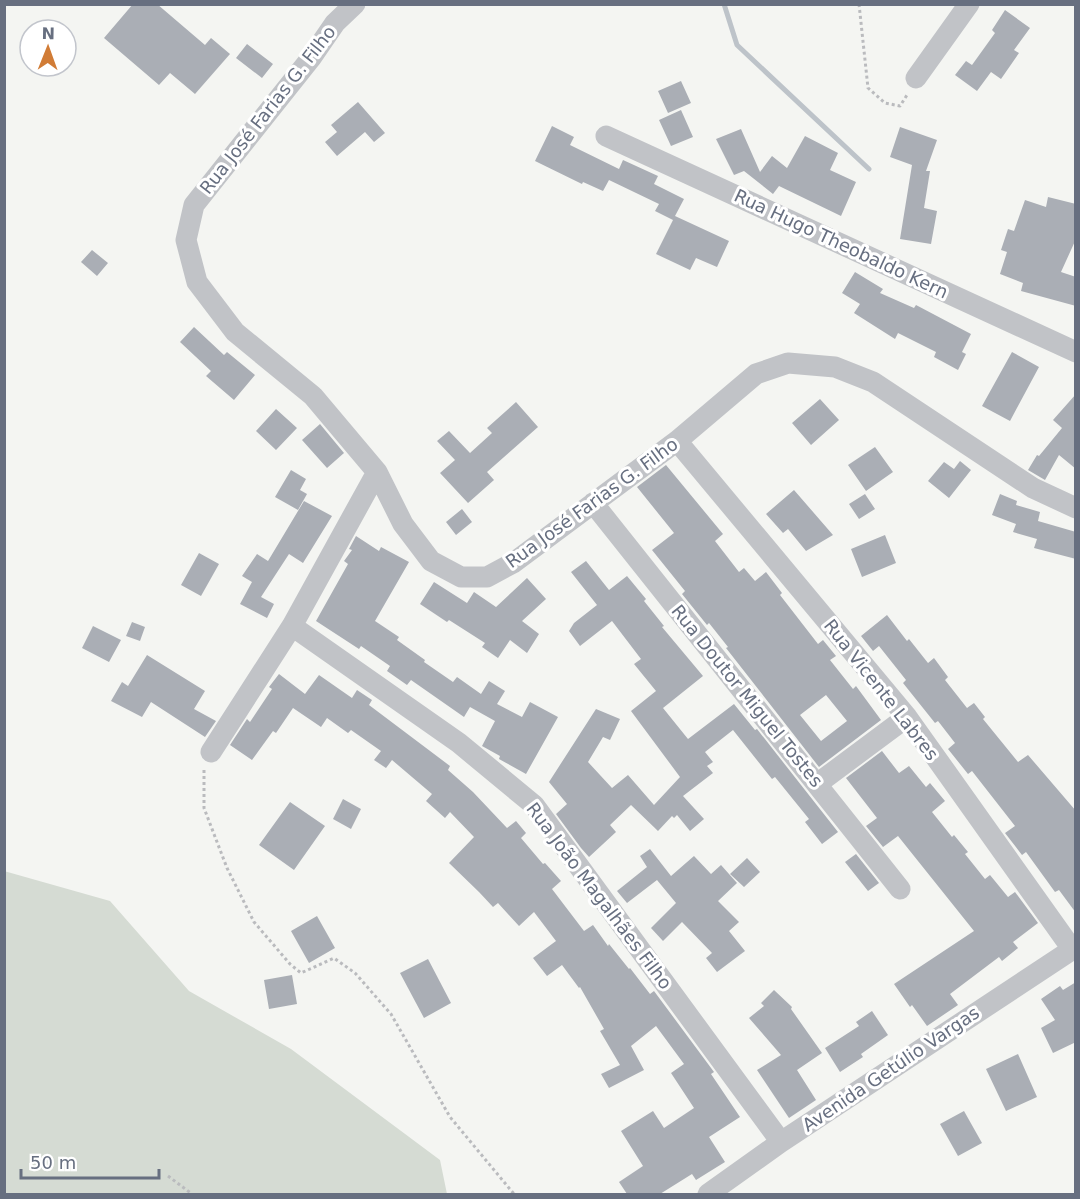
<svg xmlns="http://www.w3.org/2000/svg" width="1080" height="1199" font-family="'DejaVu Sans',sans-serif">
  <style>
    .green { fill: #d5dbd3 }
    .lines { fill: none; stroke-linecap: round; stroke-linejoin: round }
    .stream { stroke: #bdc3c9; stroke-width: 5 }
    .building { fill: #aaaeb5; fill-rule: evenodd }
    .path { stroke: #babbbe; stroke-width: 3; stroke-dasharray: 3 3; stroke-linecap: butt }
    .minor { stroke: #c1c3c7; stroke-width: 21 }
    .labels { text-anchor: middle; stroke-width: 6; stroke-linejoin: round; paint-order: stroke }
    .street-label { font-size: 18px; fill: #676f80; stroke: #fff }
  </style>
  <rect width="100%" height="100%" fill="#f4f5f2"/>
  <path class="green" d="M4,871L110,901L189,991L291,1049L440,1160L447,1194H5Z"/>
  <g class="lines">
    <path class="stream" d="M724,4L737,45L869,169"/>
  </g>
  <path class="building" d="M133,4H157L205,45L211,38L230,54L195,94L170,73L159,85L104,38Z
    M1005,10L1030,28L1014,50L1019,53L1001,79L991,72L977,91L955,75L966,61L972,65L995,33L992,30Z
    M247,44L273,64L262,78L236,58Z
    M681,81L691,103L668,113L658,91Z
    M358,102L385,133L374,142L365,132L337,156L325,142L337,132L331,125Z
    M681,110L693,137L671,146L659,120Z
    M552,126L574,137L570,145L619,169L623,160L658,176L654,184L684,199L675,216L729,241L717,267L696,258L690,270L656,254L673,220L655,211L659,204L609,180L603,191L583,182L582,184L535,161Z
    M900,127L937,140L926,171H930L924,208L937,211L931,244L900,239L912,165L890,157Z
    M741,129L760,172L772,156L787,168L805,136L838,153L830,170L856,182L841,216L779,186L773,194L744,171L734,175L716,139Z
    M1048,197L1076,204V239L1061,272L1076,277V306L1021,291L1023,283L1000,274L1007,252L1001,250L1008,229L1014,231L1025,200L1046,207Z
    M92,250L108,263L97,276L81,262Z
    M855,272L883,289L880,293L914,308L916,305L971,334L962,352L966,354L958,370L934,357L936,352L898,333L895,339L854,313L860,304L842,293Z
    M194,327L224,355L227,352L255,375L234,400L206,376L211,371L180,342Z
    M1012,352L1039,367L1010,421L982,406Z
    M1076,394V469L1059,455L1045,480L1028,470L1037,455L1039,456L1062,428L1053,420Z
    M820,399L839,420L811,445L792,423Z
    M516,402L538,427L487,472L494,480L468,503L440,473L455,460L437,441L449,431L470,453L492,433L487,428Z
    M276,409L297,428L276,450L256,431Z
    M320,424L344,453L327,468L302,440Z
    M875,447L893,472L866,491L848,465Z
    M960,461L971,470L949,498L928,481L944,462L954,469Z
    M666,465L723,534L715,541L739,572L744,568L755,581L766,572L782,593L780,595L818,644L823,640L836,656L830,660L853,689L856,686L881,720L819,767L726,648L728,647L709,623L707,625L682,594L685,591L652,550L674,533L637,487ZM826,695L847,721L821,741L800,715Z
    M291,470L306,479L300,490L307,494L298,510L275,497Z
    M794,490L833,535L806,551L788,529L783,533L766,514Z
    M865,494L875,509L859,519L849,504Z
    M1000,494L1017,501L1016,505L1040,512L1038,521L1076,532V559L1034,548L1037,539L1013,532L1016,524L992,515Z
    M304,501L332,516L303,563L289,554L261,597L274,604L267,618L240,604L252,582L242,576L257,554L268,561Z
    M462,509L472,522L456,535L446,522Z
    M885,535L896,563L862,577L851,549Z
    M356,536L379,551L381,547L409,562L375,621L399,637L397,640L425,660L424,662L453,682L457,677L481,694L489,681L505,691L497,704L522,717L530,702L558,717L526,774L499,759L500,756L482,746L495,721L470,707L464,717L411,680L407,685L387,671L390,666L361,646L359,649L316,621L348,564L344,561L352,550L349,549Z
    M199,553L219,564L201,596L181,585Z
    M586,561L609,590L627,576L646,599L644,601L664,626L662,627L703,676L663,708L688,739L734,704L755,730L757,729L838,832L822,844L805,822L809,819L775,777L772,779L733,730L705,752L713,762L707,766L713,773L683,796L704,819L690,831L677,815L674,818L672,816L658,831L631,805L610,825L616,832L589,857L581,848L556,814L567,804L549,782L596,709L620,719L610,740L603,737L588,762L612,788L628,775L654,805L680,777L631,711L656,691L634,664L641,659L612,621L580,646L569,631L574,623L597,605L571,572Z
    M527,578L546,599L522,621L539,634L527,653L510,640L498,658L482,647L485,643L449,620L447,622L420,604L434,582L467,603L474,592L496,607Z
    M887,615L907,641L909,639L928,663L934,658L948,677L945,680L967,708L974,703L985,717L983,719L1018,762L1028,755L1076,811V913L1059,890L1055,892L1026,852L1022,855L1005,833L1015,826L972,771L968,774L948,749L955,743L938,721L935,723L903,683L906,680L879,646L873,651L861,636Z
    M132,622L145,627L140,641L126,636Z
    M93,626L121,640L109,662L82,648Z
    M147,655L205,691L194,709L216,721L205,737L151,702L142,717L111,701L122,682L128,686Z
    M279,674L305,694L319,675L352,698L357,690L372,700L369,705L450,766L448,770L473,792L507,828L516,821L526,833L521,838L543,864L545,863L561,881L552,889L584,931L593,925L608,946L609,944L629,969L630,968L650,994L654,991L714,1072L711,1074L740,1117L709,1137L725,1162L696,1180L692,1174L660,1194H627L619,1182L643,1166L621,1131L653,1111L664,1128L694,1108L671,1073L684,1064L656,1026L631,1046L644,1070L609,1088L601,1074L620,1065L600,1031L604,1029L580,987L579,988L562,965L547,976L533,958L556,941L534,912L519,926L498,903L493,907L479,892L449,863L474,837L450,812L445,818L426,801L432,794L392,760L386,768L374,760L381,751L351,730L348,733L327,718L321,727L293,708L276,733L273,731L252,760L230,745L247,719L250,722L272,689L269,687Z
    M882,751L899,773L909,766L926,787L930,783L945,801L932,812L952,837L954,835L968,852L965,854L985,879L990,875L1008,897L1015,892L1038,923L1013,942L1018,948L1002,961L999,957L950,994L958,1005L927,1026L912,1005L910,1007L894,984L974,931L898,836L883,847L866,826L877,818L846,778Z
    M343,799L361,809L351,829L333,819Z
    M290,802L325,826L294,870L259,845Z
    M650,849L671,876L694,856L711,874L721,865L737,883L718,901L739,922L729,931L745,951L717,972L706,958L712,953L682,922L663,941L651,928L676,903L657,880L627,903L617,891L647,867L640,856Z
    M856,854L879,883L868,891L845,862Z
    M747,858L760,872L744,887L730,874Z
    M317,916L335,948L309,963L291,931Z
    M428,959L451,1003L424,1018L400,973Z
    M292,975L297,1004L269,1009L264,980Z
    M1076,982V1042L1053,1053L1041,1028L1055,1020L1041,999L1060,986L1063,990Z
    M774,990L792,1007L791,1009L822,1053L797,1070L816,1100L789,1118L757,1070L781,1055L749,1018L764,1006L761,1003Z
    M872,1011L888,1035L861,1054L863,1057L840,1072L825,1048L859,1026L856,1022Z
    M1018,1054L1037,1097L1006,1111L986,1069Z
    M964,1111L982,1143L958,1156L940,1124Z"/>
  <g class="lines">
    <path class="path" d="M859,4L868,88L885,103L900,106L907,95
      M204,770V808L227,868L254,922L290,964L301,973L334,958L355,973L391,1014L450,1117L514,1194
      M168,1176L192,1194"/>
    <path class="minor" d="M355,4L335,23L311,58L194,205L186,240L197,282L235,332L313,396L377,472L403,524L431,561L461,577H487L513,563L677,441L756,374L788,363L835,367L873,382L1033,488L1076,508
      M916,78L969,4
      M606,136L1076,352
      M677,441L907,717L1072,949
      M593,503L900,889
      M292,626L459,743L534,805L781,1142
      M211,752L292,626L377,472
      M817,784L907,717
      M708,1194L781,1142L1076,947"/>
  </g>
  <g class="labels">
    <g class="street-label">
      <text transform="translate(268 110) rotate(-52)" y="6">Rua José Farias G. Filho</text>
      <text transform="translate(841 244) rotate(25)" y="6">Rua Hugo Theobaldo Kern</text>
      <text transform="translate(592 503) rotate(-36)" y="6">Rua José Farias G. Filho</text>
      <text transform="translate(881 690) rotate(52)" y="6">Rua Vicente Labres</text>
      <text transform="translate(747 696) rotate(51)" y="6">Rua Doutor Miguel Tostes</text>
      <text transform="translate(599 896) rotate(53)" y="6">Rua João Magalhães Filho</text>
      <text transform="translate(891 1069) rotate(-34)" y="6">Avenida Getúlio Vargas</text>
    </g>
  </g>
  <rect width="1080" height="1199" fill="none" stroke="#676f80" stroke-width="12"/>
  <g transform="translate(48 48) rotate(1)"><circle r="28" fill="#ffffff" stroke="#c2c5cc" stroke-width="1.5"/>
  <path d="M0-4.5L10 22L0 15L-10 22Z" fill="#d17c36"/>
  <text y="-9" font-size="16" font-weight="bold" text-anchor="middle" fill="#676f80">N</text>
  </g>
  <path d="M21 1169v9h138v-9" fill="none" stroke="#676f80" stroke-width="3"/>
  <text x="30" y="1169" font-size="18" fill="#676f80" stroke="#ffffff" stroke-width="4.5" paint-order="stroke">50 m</text>
</svg>
